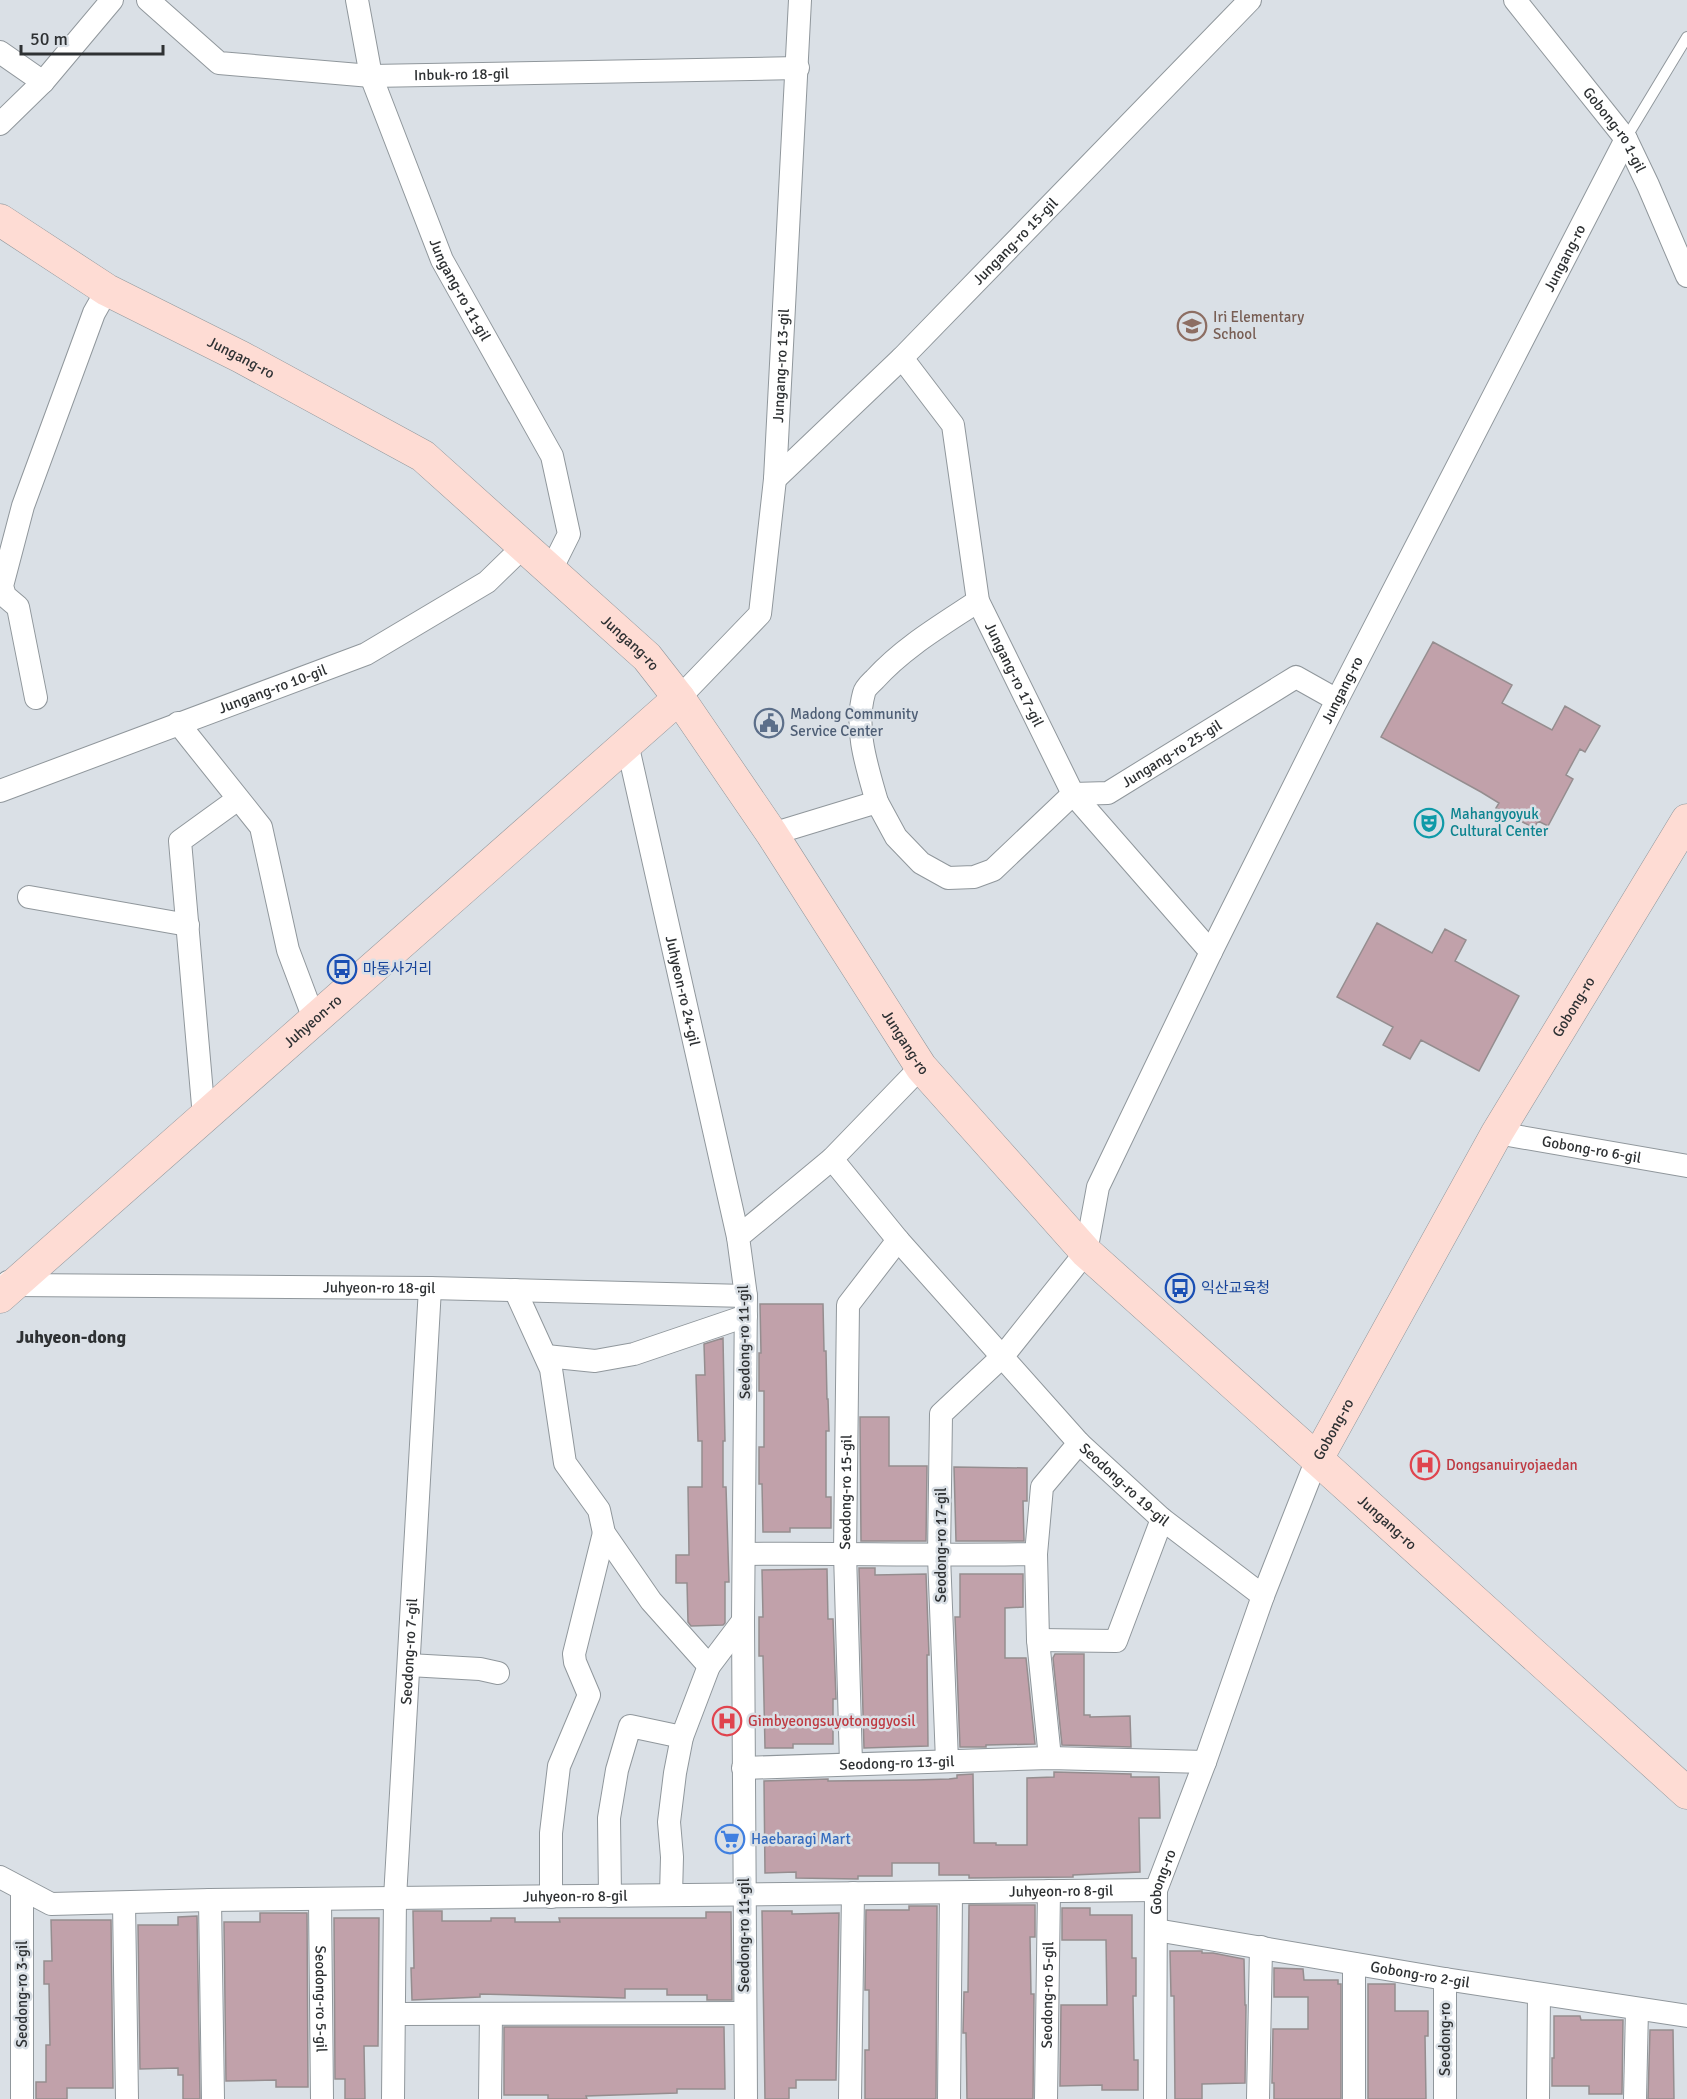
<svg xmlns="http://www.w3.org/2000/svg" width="1687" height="2099" font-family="Signika,'Noto Sans KR',sans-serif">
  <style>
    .building { fill: #c1a1aa; stroke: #958d8f; stroke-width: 1.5 }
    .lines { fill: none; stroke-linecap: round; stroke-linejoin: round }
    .lane-casing { stroke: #90979c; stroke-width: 12 }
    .street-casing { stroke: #90979c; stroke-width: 24 }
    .secondary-casing { stroke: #90979c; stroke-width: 33 }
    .lane { stroke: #fff; stroke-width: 10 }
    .street { stroke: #fff; stroke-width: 22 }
    .secondary { stroke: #fedcd4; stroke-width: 32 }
    .labels { text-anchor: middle; stroke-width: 5; stroke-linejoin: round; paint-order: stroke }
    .street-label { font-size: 15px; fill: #2e3133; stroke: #dae0e6 }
    .education-label { font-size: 15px; fill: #785e54; stroke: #dae0e6; text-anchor: start }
    .service-label { font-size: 15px; fill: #4e5e75; stroke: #dae0e6; text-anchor: start }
    .culture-label { font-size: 15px; fill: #0d838f; stroke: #dae0e6; text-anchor: start }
    .transit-label { font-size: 15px; fill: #164399; stroke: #dae0e6; text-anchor: start }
    .health-label { font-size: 15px; fill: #be3a42; stroke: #dae0e6; text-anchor: start }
    .shop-label { font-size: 15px; fill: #366cbe; stroke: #dae0e6; text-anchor: start }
    .quarter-label { font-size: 18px; font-weight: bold; fill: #2e3133; stroke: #dae0e6 }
  </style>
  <rect width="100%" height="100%" fill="#dae0e6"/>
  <path class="building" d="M1433,642L1512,685L1502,703L1552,730L1565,706L1600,726L1585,752L1580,749L1566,775L1573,779L1548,826L1538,821L1534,828L1496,808L1499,803L1481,792L1381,737Z
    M1377,923L1432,953L1445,929L1466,940L1455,961L1519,996L1479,1071L1421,1040L1410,1059L1383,1045L1393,1027L1337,997Z
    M760,1304H823L824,1351H826L827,1399H828L829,1431H826V1497H831V1528H790V1532H763L762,1484H759V1447H764V1391H759V1353H761Z
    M723,1338L725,1441H723V1487H726L729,1582H725V1623L723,1625L691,1626L688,1622L687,1583H676V1555H689L688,1487H702V1441H698L696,1375H705L704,1344Z
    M860,1417H889V1466H927L926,1541H861Z
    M954,1467L1027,1468V1501H1023L1024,1541H956Z
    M859,1568H875V1575L926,1574L929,1655H927L928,1746L864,1748Z
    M827,1569L828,1619H833L836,1699H833V1744H793V1748H765L763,1656H759V1617H763L762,1570Z
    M960,1574H1023V1607L1005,1608V1658H1026L1035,1744L986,1745V1747H960L955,1617H960Z
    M1055,1654H1084V1715H1090V1717L1130,1716L1131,1747L1062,1745L1053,1658Z
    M1054,1772L1131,1774V1777H1159L1160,1818H1139L1140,1872L1073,1875V1877L969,1878V1875H939V1863H892V1876H858V1879L796,1878V1872L765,1873L764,1781L828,1779V1781L916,1780L949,1779L957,1778V1775L973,1774L974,1843H996V1845H1027V1778L1054,1777Z
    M969,1905H1035V1937H1030L1031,1994H1034L1033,2099H967L966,2033H963L964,1992H968Z
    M909,1906H937L936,2099H865V2050H869V1990H865L866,1910H909Z
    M1062,1908H1090V1915H1132V1958H1136V1996H1133L1134,2060H1138V2090H1102V2085L1060,2086L1061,2005H1107L1106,1940H1062Z
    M413,1911H442V1921H491V1918H515V1922H560L559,1918H706V1912H731L732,2000H707V1995H667V1989H625V1998L480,1994V1997L412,2000L411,1968H414Z
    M762,1911H792V1914L839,1913L836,2080H796V2088H789V2099H765Z
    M260,1913H307L308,2087H276V2080L226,2081L224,1922H260Z
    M197,1916L200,2099H183V2075H178V2068L140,2069L138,1925H178V1917Z
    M334,1918H379L378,2046H364L365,2099H345V2079H335Z
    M51,1920H111L113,2088H67V2099H36V2082H46V2045H50L49,1984H44V1961H52Z
    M1170,1951H1202V1953H1213L1244,1959L1245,2005H1246L1245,2083L1202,2084V2099H1175L1174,1996H1171Z
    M1274,1968L1303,1969L1304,1980H1338V1984H1341V2099H1274V2083H1272L1273,2029H1308V1997H1274Z
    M1368,1984H1395V2011H1428V2036H1425L1426,2099H1368Z
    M1554,2016H1580L1581,2020H1623L1622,2094H1589V2086H1552V2058H1554Z
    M504,2027H724L725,2089H677V2093L586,2096L587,2099H548V2095H504Z
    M1650,2030H1673L1674,2099H1648Z"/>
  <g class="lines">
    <g class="lane-casing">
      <path id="lane" d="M1626,138L1687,37"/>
    </g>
    <g class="street-casing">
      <g id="street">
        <path id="s1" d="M148,0L219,63L371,76L798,68"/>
        <path id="s2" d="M357,0L371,76L442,260L552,456L569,534L551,570"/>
        <path id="s3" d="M1515,0L1626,139L1648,185L1687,276"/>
        <path d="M0,52L43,82"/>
        <path d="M0,124L43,82L112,0"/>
        <path id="s4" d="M902,358L953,425L978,601L1073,794L1211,952"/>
        <path id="s5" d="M775,479L902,358L1250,0"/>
        <path d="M36,698L18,607L5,596L2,586L23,506L94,313L107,290"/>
        <path id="s6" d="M679,698L760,614L775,479L800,0"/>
        <path d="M178,723L261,827L288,950L314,1019"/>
        <path id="s7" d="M627,743L738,1237"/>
        <path id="s8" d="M0,791L366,654L487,582L524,546"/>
        <path d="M877,802C867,767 854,729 864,693C865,688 871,683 875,679C904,647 942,625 978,601"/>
        <path id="s9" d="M772,834L877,802L896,837L921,863L948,878L974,877L993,870L1073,794L1108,793L1296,677L1337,700"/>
        <path d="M29,897L188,925"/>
        <path d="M204,1117L180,841L238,799"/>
        <path id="s10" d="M1497,1133L1687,1166"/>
        <path id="s11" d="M832,1159L898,1240L1079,1443L1162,1519L1263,1596"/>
        <path id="s12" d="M8,1282L14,1285L430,1288L746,1296"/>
        <path d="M515,1290L551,1369L565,1463L599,1510L604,1533L651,1601L709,1666"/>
        <path d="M546,1356L595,1361L634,1354L746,1316"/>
        <path d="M744,1554C841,1553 939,1556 1036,1554"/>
        <path d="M1038,1640L1116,1641L1162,1519"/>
        <path d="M409,1665L480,1669L498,1673"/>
        <path d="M1050,1758L1038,1640L1036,1554L1042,1487L1079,1443"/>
        <path id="s13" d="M947,1761L939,1556L941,1414L1003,1356L1086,1252L1098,1187L1211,952L1337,700L1626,139"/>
        <path id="s14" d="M851,1764L845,1553L848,1305L898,1240"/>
        <path id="s15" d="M743,1768L1050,1758L1205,1762"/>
        <path id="s16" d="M0,1877L51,1904L210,1900L1156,1890"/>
        <path d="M671,1895L672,1857L669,1822L675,1773L682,1737L709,1666L743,1621"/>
        <path d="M610,1896L609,1818L617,1770L630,1726L682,1737"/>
        <path d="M551,1897V1833L559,1766L589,1695L575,1662L574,1654L604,1533"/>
        <path d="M210,1900L213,2099"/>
        <path id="s17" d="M320,1900L322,2099"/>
        <path d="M124,1903L127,2099"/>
        <path id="s18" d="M1156,1930L1445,1979L1687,2016"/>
        <path d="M394,2014L744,2013"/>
        <path d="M22,2099V1890"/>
        <path id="s19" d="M393,2099L395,1898L430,1288"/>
        <path d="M490,2099L491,2014"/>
        <path d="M746,2099L743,1621L746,1296L738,1237L832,1159L921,1067"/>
        <path d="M850,2099L853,1893"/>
        <path d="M949,2099L951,1893"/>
        <path id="s20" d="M1046,2099L1049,1891"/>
        <path id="s21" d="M1155,2099L1156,1890L1205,1762L1263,1596L1317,1459"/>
        <path d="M1258,2099L1261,1947"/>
        <path d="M1354,2099V1964"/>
        <path d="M1445,2099V1979"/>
        <path d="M1538,2099L1539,1994"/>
        <path d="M1635,2099L1637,2009"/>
      </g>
    </g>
    <g class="secondary-casing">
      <g id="secondary">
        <path id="s22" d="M0,220L107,290L241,357L423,456L647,657L679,698L772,834L921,1067L1086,1252L1317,1459L1687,1793"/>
        <path id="s23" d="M0,1297L679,698"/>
        <path id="s24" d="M1317,1459L1497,1133L1687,820"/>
      </g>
    </g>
    <use href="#lane" class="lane"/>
    <use href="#street" class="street"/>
    <use href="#secondary" class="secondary"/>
  </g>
  <defs>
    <g id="school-ring" transform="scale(1.5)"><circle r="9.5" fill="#dae0e6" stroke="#8d6e63" stroke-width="1.5"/><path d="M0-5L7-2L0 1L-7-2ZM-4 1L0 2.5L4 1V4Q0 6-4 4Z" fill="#8d6e63"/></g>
    <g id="civic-ring" transform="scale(1.5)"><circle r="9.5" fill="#dae0e6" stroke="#5c6f8a" stroke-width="1.5"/><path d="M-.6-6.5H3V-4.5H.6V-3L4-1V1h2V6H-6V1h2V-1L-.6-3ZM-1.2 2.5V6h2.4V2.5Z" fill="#5c6f8a"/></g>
    <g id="theatre-ring" transform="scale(1.5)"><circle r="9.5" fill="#dae0e6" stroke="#0f9aa8" stroke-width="1.5"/><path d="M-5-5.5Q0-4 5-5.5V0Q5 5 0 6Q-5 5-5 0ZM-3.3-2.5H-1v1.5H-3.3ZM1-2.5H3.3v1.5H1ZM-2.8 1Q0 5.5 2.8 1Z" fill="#0f9aa8"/></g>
    <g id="bus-ring" transform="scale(1.5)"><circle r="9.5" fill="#dae0e6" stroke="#1a4fb4" stroke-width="1.5"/><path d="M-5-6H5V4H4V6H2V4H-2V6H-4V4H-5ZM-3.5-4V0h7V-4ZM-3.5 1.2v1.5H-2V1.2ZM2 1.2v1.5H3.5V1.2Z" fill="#1a4fb4"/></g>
    <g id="hospital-ring" transform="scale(1.5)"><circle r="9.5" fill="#dae0e6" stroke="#e0444e" stroke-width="1.5"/><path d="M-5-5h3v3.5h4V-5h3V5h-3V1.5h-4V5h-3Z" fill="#e0444e"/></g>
    <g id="supermarket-ring" transform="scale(1.5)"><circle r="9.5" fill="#dae0e6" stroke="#3f7fe0" stroke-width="1.5"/><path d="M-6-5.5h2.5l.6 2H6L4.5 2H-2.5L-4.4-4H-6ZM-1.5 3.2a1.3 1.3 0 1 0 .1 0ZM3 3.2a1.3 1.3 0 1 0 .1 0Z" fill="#3f7fe0"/></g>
  </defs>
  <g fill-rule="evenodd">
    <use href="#school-ring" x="1192" y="326"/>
    <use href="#civic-ring" x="769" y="723"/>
    <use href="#theatre-ring" x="1429" y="823"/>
    <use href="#bus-ring" x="342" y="969"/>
    <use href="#bus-ring" x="1180" y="1288"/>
    <use href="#hospital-ring" x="1425" y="1465"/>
    <use href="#hospital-ring" x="727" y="1721"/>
    <use href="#supermarket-ring" x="730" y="1839"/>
  </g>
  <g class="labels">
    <g class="street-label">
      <text dy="5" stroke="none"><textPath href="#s1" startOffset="338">Inbuk-ro 18-gil</textPath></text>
      <text dy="5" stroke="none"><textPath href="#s3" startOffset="164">Gobong-ro 1-gil</textPath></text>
      <text dy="5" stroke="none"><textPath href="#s5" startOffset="338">Jungang-ro 15-gil</textPath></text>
      <text dy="5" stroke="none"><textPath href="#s13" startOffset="1671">Jungang-ro</textPath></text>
      <text dy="5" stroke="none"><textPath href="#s2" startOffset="309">Jungang-ro 11-gil</textPath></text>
      <text dy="5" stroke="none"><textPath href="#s22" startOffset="278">Jungang-ro</textPath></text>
      <text dy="5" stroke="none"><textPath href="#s6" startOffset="366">Jungang-ro 13-gil</textPath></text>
      <text dy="5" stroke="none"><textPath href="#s22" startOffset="764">Jungang-ro</textPath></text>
      <text dy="5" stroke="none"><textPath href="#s4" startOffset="344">Jungang-ro 17-gil</textPath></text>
      <text dy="5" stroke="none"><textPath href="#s8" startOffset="291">Jungang-ro 10-gil</textPath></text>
      <text dy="5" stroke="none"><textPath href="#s13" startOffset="1185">Jungang-ro</textPath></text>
      <text dy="5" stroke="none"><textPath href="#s9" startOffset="483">Jungang-ro 25-gil</textPath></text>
      <text dy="5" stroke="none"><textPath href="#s7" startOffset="254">Juhyeon-ro 24-gil</textPath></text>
      <text dy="5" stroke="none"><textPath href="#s24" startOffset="520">Gobong-ro</textPath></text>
      <text dy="5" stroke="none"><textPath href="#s23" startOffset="417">Juhyeon-ro</textPath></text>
      <text dy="5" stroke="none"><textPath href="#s22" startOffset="1250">Jungang-ro</textPath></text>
      <text dy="5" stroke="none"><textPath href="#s10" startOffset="96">Gobong-ro 6-gil</textPath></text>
      <text dy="5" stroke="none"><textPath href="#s12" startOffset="372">Juhyeon-ro 18-gil</textPath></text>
      <text transform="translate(744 1342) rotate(-91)" y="5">Seodong-ro 11-gil</text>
      <text dy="5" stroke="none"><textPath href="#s24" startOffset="34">Gobong-ro</textPath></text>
      <text dy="5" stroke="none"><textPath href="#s11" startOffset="438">Seodong-ro 19-gil</textPath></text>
      <text dy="5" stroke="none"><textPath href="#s14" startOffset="272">Seodong-ro 15-gil</textPath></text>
      <text dy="5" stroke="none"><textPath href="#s22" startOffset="1932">Jungang-ro</textPath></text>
      <text transform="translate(941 1545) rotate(-90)" y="5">Seodong-ro 17-gil</text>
      <text dy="5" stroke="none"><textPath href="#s19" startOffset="448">Seodong-ro 7-gil</textPath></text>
      <text dy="5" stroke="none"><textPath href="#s15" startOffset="154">Seodong-ro 13-gil</textPath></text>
      <text dy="5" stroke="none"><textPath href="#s21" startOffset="218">Gobong-ro</textPath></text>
      <text dy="5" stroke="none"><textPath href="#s16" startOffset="1068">Juhyeon-ro 8-gil</textPath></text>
      <text dy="5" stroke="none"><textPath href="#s16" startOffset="582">Juhyeon-ro 8-gil</textPath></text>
      <text transform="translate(744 1935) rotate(-90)" y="5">Seodong-ro 11-gil</text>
      <text dy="5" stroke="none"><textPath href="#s18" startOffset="268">Gobong-ro 2-gil</textPath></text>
      <text transform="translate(22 1994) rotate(-90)" y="5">Seodong-ro 3-gil</text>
      <text dy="5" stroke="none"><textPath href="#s20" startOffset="104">Seodong-ro 5-gil</textPath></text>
      <text dy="5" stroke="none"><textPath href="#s17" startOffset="99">Seodong-ro 5-gil</textPath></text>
      <text transform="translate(1445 2039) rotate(-90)" y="5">Seodong-ro</text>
    </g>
    <g class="education-label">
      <text x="1213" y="322">Iri Elementary<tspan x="1213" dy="17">School</tspan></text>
    </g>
    <g class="service-label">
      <text x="790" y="719">Madong Community<tspan x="790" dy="17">Service Center</tspan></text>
    </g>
    <g class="culture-label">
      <text x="1450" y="819">Mahangyoyuk<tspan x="1450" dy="17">Cultural Center</tspan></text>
    </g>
    <g class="transit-label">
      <text x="363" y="974">마동사거리</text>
      <text x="1201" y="1293">익산교육청</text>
    </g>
    <g class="health-label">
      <text x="1446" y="1470">Dongsanuiryojaedan</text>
      <text x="748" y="1726">Gimbyeongsuyotonggyosil</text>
    </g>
    <g class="shop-label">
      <text x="751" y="1844">Haebaragi Mart</text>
    </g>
    <g class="quarter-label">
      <text x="71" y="1343">Juhyeon-dong</text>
    </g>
  </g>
  <path d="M21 45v9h142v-9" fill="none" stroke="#2e3133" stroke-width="3"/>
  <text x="30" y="45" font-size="18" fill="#2e3133" stroke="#dae0e6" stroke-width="4.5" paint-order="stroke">50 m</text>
</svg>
